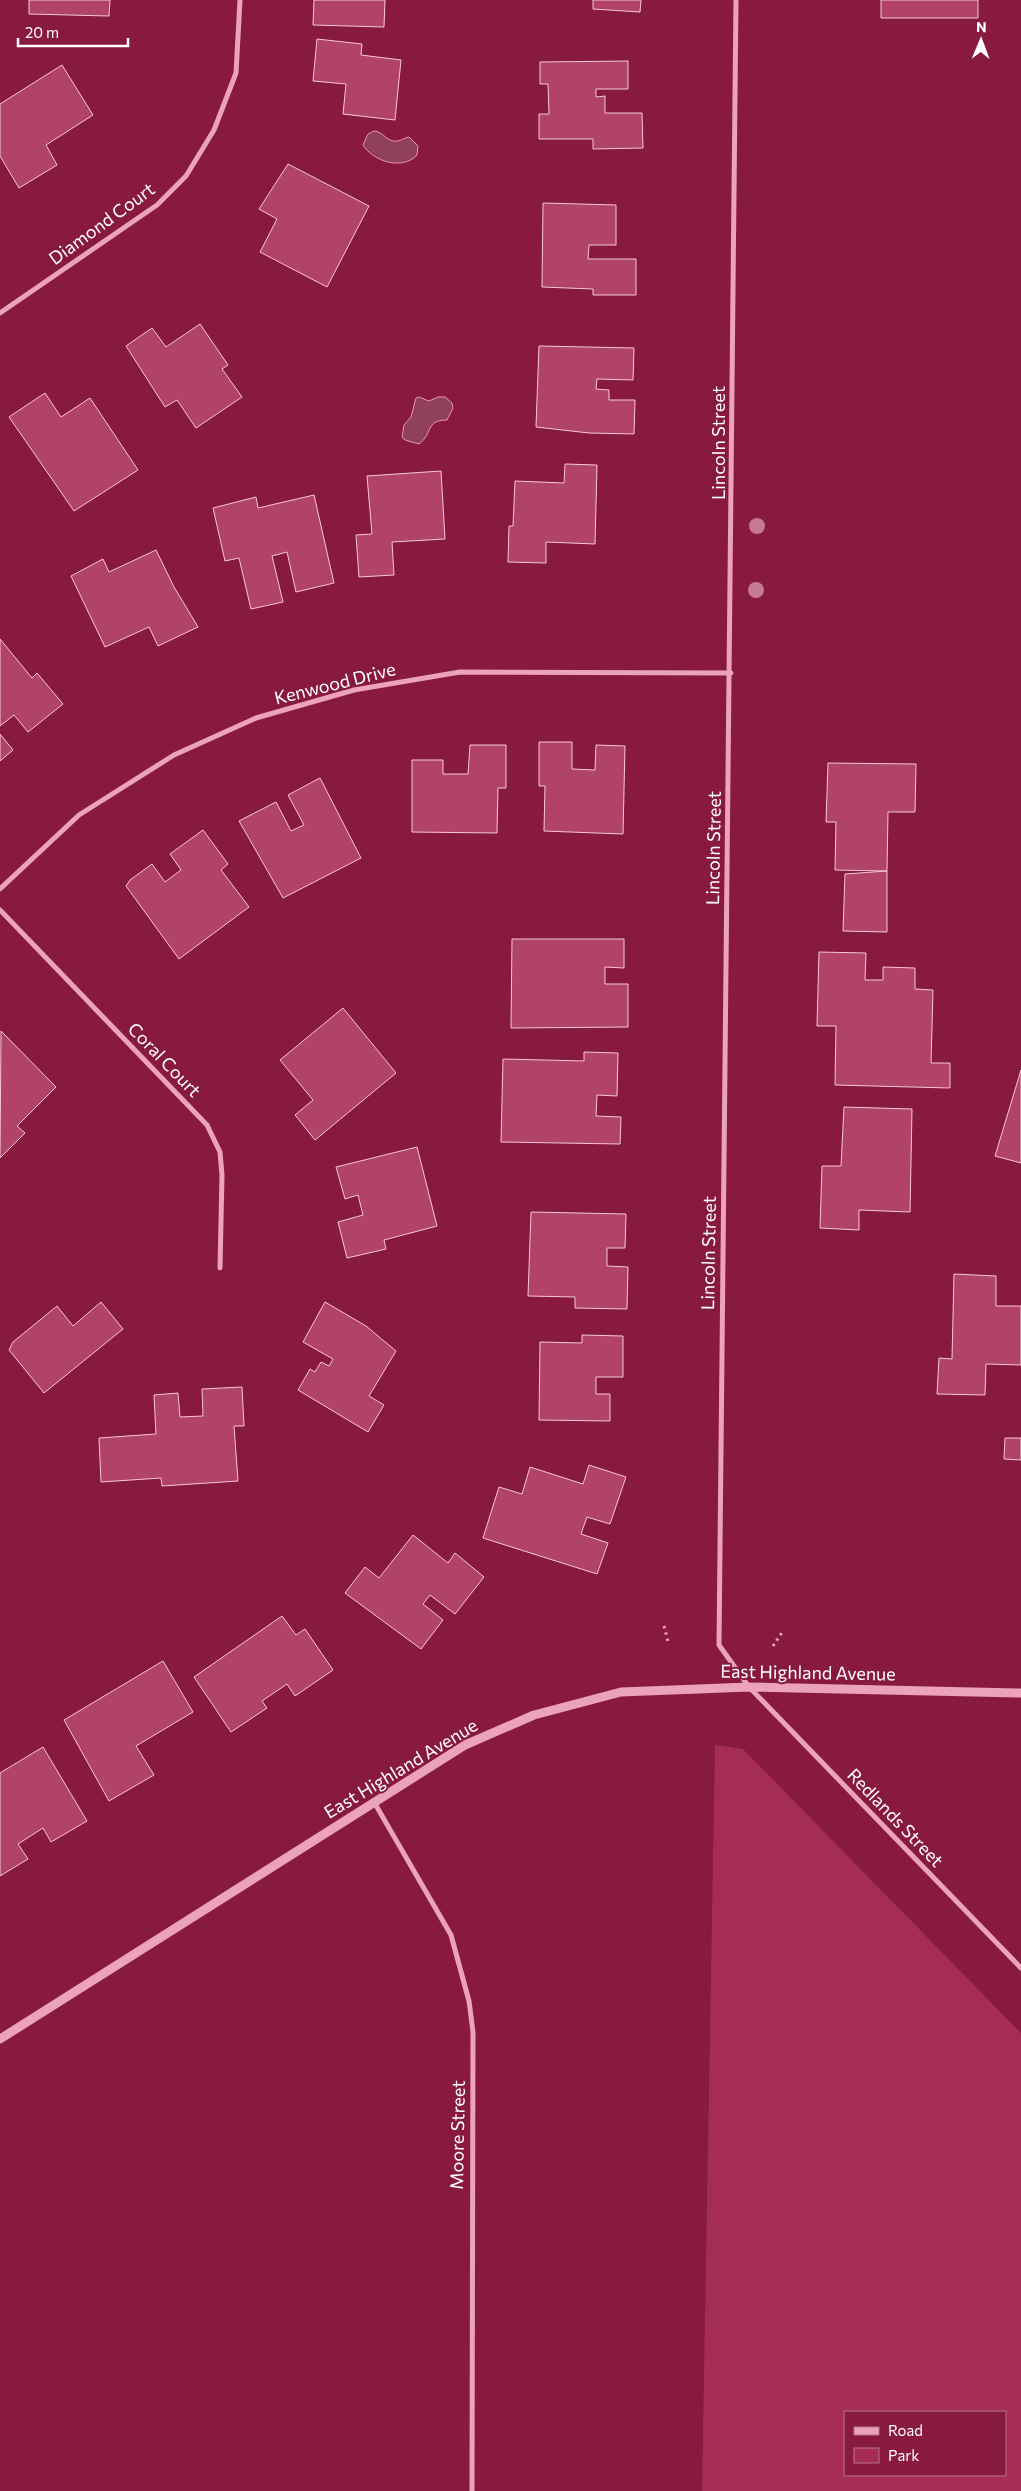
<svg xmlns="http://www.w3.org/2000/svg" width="1021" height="2491" font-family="Commissioner,sans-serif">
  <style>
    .green { fill: #a52d55; fill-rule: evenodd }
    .water { fill: #904059; stroke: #ee95b4 }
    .building { fill: #b04367; stroke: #f9c7d8 }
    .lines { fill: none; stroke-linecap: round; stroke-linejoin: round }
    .path { stroke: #eca2bb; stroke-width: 3; stroke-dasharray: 2.5 4; stroke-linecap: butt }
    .minor { stroke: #eca2bb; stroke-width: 5 }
    .tertiary { stroke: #eca2bb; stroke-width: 9 }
    .tree { fill: #c67992 }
    .labels { text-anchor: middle; stroke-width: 4; stroke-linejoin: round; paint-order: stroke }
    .street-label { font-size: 18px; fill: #fff; stroke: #871a3d }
  </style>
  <rect width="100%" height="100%" fill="#871a3d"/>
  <path class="green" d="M715,1745L743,1749L1021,2033V2491H702ZM845,2412H1005V2475H845Z"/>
  <path class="water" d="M374,131C383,132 385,139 393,141C399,142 404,138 409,137L418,146L417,155C402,171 373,161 363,145L368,134Z
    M419,397L429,401L438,397H445L452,403L453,408L447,420C425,420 433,434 419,444L405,440L402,437L404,425L411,417L416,398Z"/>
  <path class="building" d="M29,0H110L109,16L29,14Z
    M314,0H385L384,27L313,25Z
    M593,0H641L640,12L593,9Z
    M881,0H978V18H881Z
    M317,39L362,44L361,55L401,60L395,120L343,114L346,84L313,81Z
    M628,61V89H596V97L605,96V113H642L643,148L593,149V139H539V114H549L548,84H540V62Z
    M62,65L93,115L46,145L57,165L19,188L0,156V104Z
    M288,164L369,206L327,287L260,252L277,219L259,209Z
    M543,203L616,205V245H589L588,259H636V295H593V289L542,287Z
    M200,324L228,365L222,369L242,397L196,428L177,400L165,407L126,346L152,328L166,347Z
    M539,346L634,348L633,380L597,379L596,389L609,390V400H635L634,434L589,433L536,427Z
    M45,393L61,417L90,398L138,470L74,511L9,417Z
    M565,464L597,465L595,544L546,542V563L508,562L509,526H513L515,481L564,483Z
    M441,471L445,539L392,542L394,575L359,577L356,535L372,534L367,476Z
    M314,495L334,583L296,592L287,552L272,556L283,602L251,609L239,558L225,561L213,508L256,497L258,508Z
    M156,550L174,587L198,627L158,646L149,627L105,647L71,576L103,559L109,572Z
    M0,639L32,678L37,673L63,704L28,732L14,715L0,726Z
    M0,734L13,750L0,761Z
    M539,742H572V769L595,770L596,745L625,746L623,834L544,831L545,786H539Z
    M470,745H506V788H498L497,833L412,832V760H443V774H468Z
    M828,763L916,764L915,812H888L887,871L835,870L836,822H826Z
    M320,778L361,858L283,898L239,821L276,802L291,831L304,825L288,795Z
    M203,830L228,864L221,870L249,907L179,959L126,886L130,880L152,864L165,882L181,870L170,854Z
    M887,871V932L843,931L845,874Z
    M512,939H624V968L605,967V984H628V1027L511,1028Z
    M819,952L866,953L865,980H883V967L915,968V989L933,990L931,1063H950V1088L835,1085L836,1026H817Z
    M343,1008L396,1073L315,1140L295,1115L313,1100L280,1060Z
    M1,1031L56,1087L17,1126L25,1133L0,1158Z
    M584,1052L618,1053L617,1096L597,1095L596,1116L621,1117L620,1144L501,1142L503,1059L584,1061Z
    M1021,1070V1163L995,1156Z
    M844,1107L912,1109L910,1212L859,1210V1230L820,1228L822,1166H841Z
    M417,1147L437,1226L384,1240L386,1249L347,1258L338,1222L363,1215L358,1195L345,1199L336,1167Z
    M531,1212L626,1214L625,1248H607V1266L628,1267L627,1309L575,1308V1297L528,1296Z
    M954,1274L996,1276V1306H1021V1365L986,1364L985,1395L937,1394L939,1358L952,1359Z
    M101,1302L123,1329L44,1393L9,1350L13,1342L57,1306L73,1326Z
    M325,1302L366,1326L396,1351L369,1396L384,1405L368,1432L298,1390L310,1369L315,1372L321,1362L329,1366L333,1359L303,1342Z
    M582,1335L623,1336V1377H596V1394H610V1421L539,1420L540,1342L582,1343Z
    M242,1387L244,1426H234L238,1481L162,1486L161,1478L101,1482L99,1438L156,1434L154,1395L178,1393L180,1417L203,1416L202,1389Z
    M1005,1438H1021V1460L1004,1459Z
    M589,1465L626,1477L610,1524L587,1517L581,1534L608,1543L597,1574L483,1538L499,1487L522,1494L530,1467L583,1484Z
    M413,1535L448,1563L455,1553L484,1577L455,1614L430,1595L423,1604L443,1620L421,1649L345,1593L365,1567L379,1578Z
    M282,1616L296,1635L305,1629L333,1670L295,1696L287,1684L262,1701L267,1708L231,1732L194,1677Z
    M163,1661L193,1712L136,1746L154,1775L109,1801L64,1720Z
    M43,1747L87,1821L51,1842L43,1828L18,1844L28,1859L0,1876V1773Z"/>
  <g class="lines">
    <path class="path" d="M664,1626L669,1645
      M773,1646L783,1631"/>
    <path class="minor" d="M736,0L719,1645L749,1687L1021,1968
      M0,313L157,205L186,176L214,130L236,73L240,0
      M0,889L79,815L174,755L256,718L354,690L460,672L731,673
      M0,910L207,1125L220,1152L222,1175L220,1268
      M374,1802L451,1935L469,2001L473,2032L472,2491"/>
    <path class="tertiary" d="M0,2039L465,1745L534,1715L621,1692L749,1687L1021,1693"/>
  </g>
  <g class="tree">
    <circle cx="757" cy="526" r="8"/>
    <circle cx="756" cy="590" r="8"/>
  </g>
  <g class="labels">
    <g class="street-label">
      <text transform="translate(102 224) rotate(-36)" y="6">Diamond Court</text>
      <text transform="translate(719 443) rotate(-90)" y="6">Lincoln Street</text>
      <text transform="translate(335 684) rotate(-14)" y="6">Kenwood Drive</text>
      <text transform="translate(714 848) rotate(-89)" y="6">Lincoln Street</text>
      <text transform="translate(164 1060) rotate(46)" y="6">Coral Court</text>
      <text transform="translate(709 1253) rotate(-89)" y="6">Lincoln Street</text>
      <text transform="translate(808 1673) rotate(1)" y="6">East Highland Avenue</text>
      <text transform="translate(401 1769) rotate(-31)" y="6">East Highland Avenue</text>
      <text transform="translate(895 1818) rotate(46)" y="6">Redlands Street</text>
      <text transform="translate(458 2135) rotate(-89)" y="6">Moore Street</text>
    </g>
  </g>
  <rect x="844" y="2411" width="162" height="65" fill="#871a3d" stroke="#b7768b"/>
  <rect x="854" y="2427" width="25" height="8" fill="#eca2bb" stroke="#b7768b"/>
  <text x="888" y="2436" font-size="15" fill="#ffffff">Road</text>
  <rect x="854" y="2448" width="25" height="15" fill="#a52d55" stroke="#b7768b"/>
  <text x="888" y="2461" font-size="15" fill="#ffffff">Park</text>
  <g transform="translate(981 40) rotate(1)" stroke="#871a3d" stroke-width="4" paint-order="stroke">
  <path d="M0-4L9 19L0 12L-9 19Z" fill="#ffffff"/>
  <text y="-8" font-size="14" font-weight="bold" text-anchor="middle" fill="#ffffff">N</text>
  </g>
  <path d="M18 38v8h110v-8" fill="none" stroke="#ffffff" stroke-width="2.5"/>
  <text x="25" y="38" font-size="15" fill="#ffffff" stroke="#871a3d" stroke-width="4" paint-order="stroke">20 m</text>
</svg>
